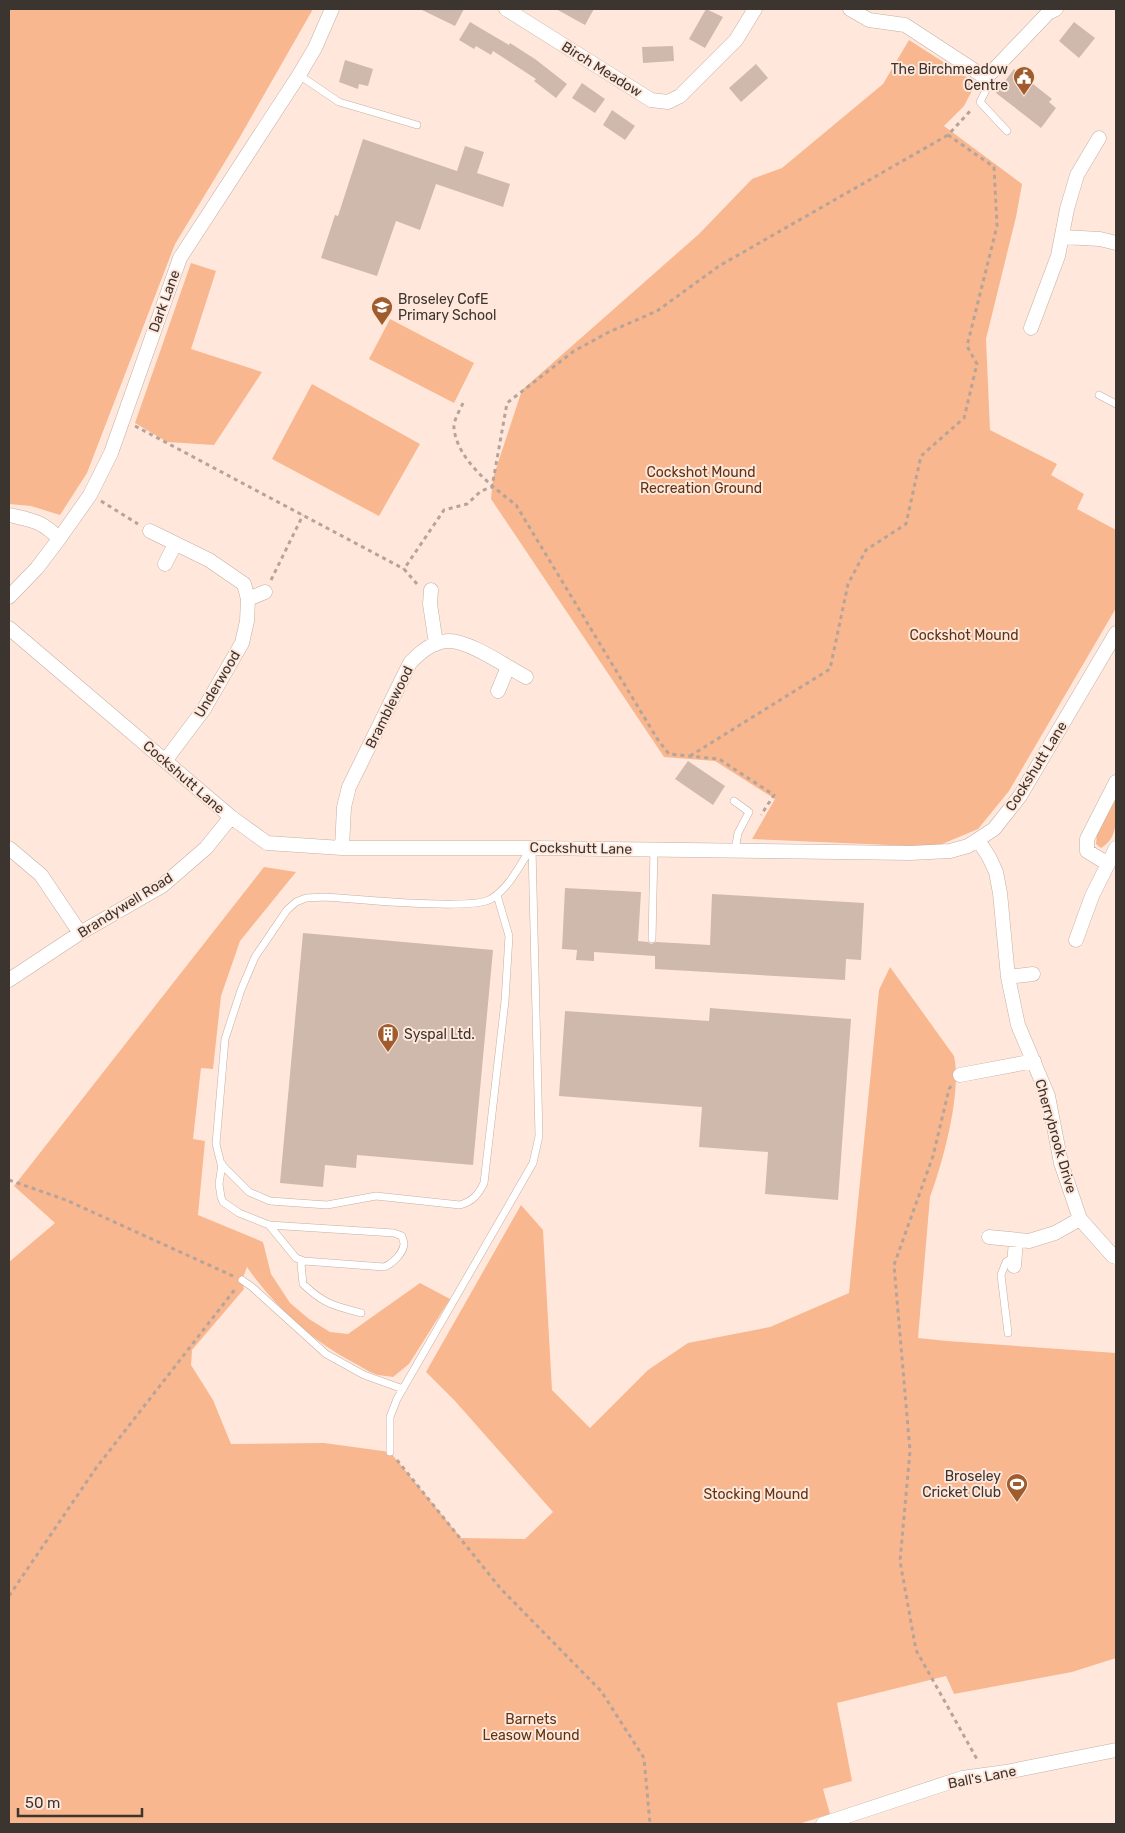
<svg xmlns="http://www.w3.org/2000/svg" width="1125" height="1833" font-family="Rubik,sans-serif">
  <style>
    .green { fill: #f8b78f }
    .building { fill: #cfb9ac }
    .lines { fill: none; stroke-linecap: round; stroke-linejoin: round }
    .service-casing { stroke: #c4afa2; stroke-width: 8 }
    .minor-casing { stroke: #c4afa2; stroke-width: 15 }
    .path { stroke: #b6a49a; stroke-width: 3; stroke-dasharray: 4 4; stroke-linecap: butt }
    .service { stroke: #fff; stroke-width: 7 }
    .minor { stroke: #fff; stroke-width: 14 }
    .labels { text-anchor: middle; stroke-width: 4; stroke-linejoin: round; paint-order: stroke }
    .street-label { font-size: 14px; fill: #3c342f; stroke: #ffe8db }
    .poi-label { font-size: 14px; fill: #3c342f; stroke: #ffe8db; text-anchor: end }
    .park-label { font-size: 14px; fill: #5e3314; stroke: #ffe8db }
  </style>
  <rect width="100%" height="100%" fill="#ffe8db"/>
  <path class="green" d="M9,9H313L237,142L175,244L87,473L60,515L31,506L9,504Z
    M909,40L976,83L964,106L944,126L1022,184L1016,217L986,339L990,430L1057,464L1051,475L1084,494L1077,509L1116,530V608L1009,791L978,829L935,847L752,839L775,799L715,761L664,757L491,499L493,478L522,390L699,234L752,179L782,168L883,84Z
    M191,263L216,271L191,349L262,372L214,445L167,442L135,423Z
    M390,319L474,363L454,403L369,359Z
    M312,384L420,444L379,516L272,459Z
    M1116,799C1116,817 1119,838 1101,848L1096,844L1097,834Z
    M264,867L296,872L240,941L221,996L213,1069L201,1068L193,1139L205,1141L198,1215L263,1242L271,1274L290,1303L309,1319L330,1332L348,1334L420,1283L450,1299L409,1364L393,1377C389,1376 383,1376 378,1375C370,1373 362,1367 354,1363C311,1340 275,1307 247,1267L242,1280L244,1289L192,1350L191,1365L213,1400L231,1444L324,1443L390,1452L461,1538L525,1539L553,1512L455,1401L426,1372L521,1205L543,1230L552,1390L590,1428L648,1370L688,1343L770,1327L849,1293L879,990L890,967L954,1056C962,1092 943,1162 930,1197L918,1338L947,1341L1116,1353V1658L1072,1672L954,1694L946,1676L837,1703L852,1781L823,1789L830,1814L799,1824H9V1262L55,1223L14,1186Z"/>
  <path class="building" d="M420,9H464L455,26Z
    M556,9H594L585,25Z
    M706,9L723,17L705,48L689,39Z
    M470,22L509,45L510,43L535,59L567,84L556,98L534,81L536,79L493,51L491,55L476,46L474,49L459,40Z
    M1074,22L1095,38L1079,58L1059,41Z
    M673,46L674,61L643,63L642,47Z
    M345,60L373,69L368,86L359,84L358,89L339,82Z
    M756,64L768,78L741,102L729,88Z
    M1014,69L1052,99L1049,102L1056,108L1041,128L996,93Z
    M582,83L605,99L595,113L572,98Z
    M612,110L635,126L625,140L603,125Z
    M363,139L457,171L465,146L484,152L477,173L510,184L503,207L436,184L420,230L396,221L377,276L321,258L335,215L338,216Z
    M688,761L725,786L713,805L675,779Z
    M565,888L641,892L638,941L648,942L651,944L656,942L710,945L712,894L864,903L861,960L846,959L845,980L655,969V956L594,952V961L576,960L577,950L562,949Z
    M303,933L493,950L473,1165L357,1155L356,1168L325,1165L323,1187L280,1183Z
    M710,1008L851,1019L838,1200L765,1194L768,1152L699,1147L702,1107L559,1096L565,1011L709,1021Z"/>
  <g class="lines">
    <g class="service-casing">
      <path id="service" d="M299,75L339,102L417,125
        M986,78V90L980,102L1007,131
        M1099,395L1116,404
        M734,801L749,812L738,833L735,850
        M497,895L509,936L505,1001L484,1183C478,1195 473,1201 460,1205L376,1196L327,1205L270,1201L249,1192L221,1164L216,1144L225,1039L241,990L255,957L287,910L296,902L306,898L326,897C354,899 473,911 491,899C509,888 520,865 531,848
        M652,939L654,849
        M222,1164L219,1184L221,1197L223,1202L239,1213L269,1225L394,1233L402,1236C402,1238 404,1241 404,1244C403,1254 392,1264 384,1267L304,1261L301,1264L303,1284C324,1304 334,1306 361,1313
        M269,1225L296,1258L304,1261
        M242,1280L252,1287L326,1354L364,1375L403,1389
        M1008,1333L1001,1275L1006,1262L1014,1257
        M390,1452V1417L397,1399L533,1163L539,1136L532,848"/>
    </g>
    <g class="minor-casing">
      <path id="minor" d="M506,9L651,100L668,102L680,96L736,40L755,9
        M850,9L869,20L905,25L986,78L1048,13L1056,9
        M1062,237L1100,239L1116,243
        M1031,328L1058,256L1067,209L1077,175L1099,138
        M9,515C31,520 43,521 59,539
        M150,531L209,560L244,584L248,599L247,621L242,643L204,709L165,761
        M165,564L175,544
        M431,590L430,604L436,644
        M9,597L37,568L59,539L90,495L111,453L180,258L299,75L315,48L332,9
        M248,599L265,592
        M9,628L231,817L267,843L342,848H532L910,853L950,851L968,846L994,829L1020,796L1116,633
        M498,691L508,667
        M978,840L989,857L996,872L1000,893L1008,977L1018,1025L1048,1096L1061,1163L1080,1219L1113,1256L1116,1257
        M9,848L41,875L80,933
        M342,848L344,807L349,787L410,663C420,652 433,641 449,641C470,641 507,667 526,677
        M1108,864L1087,851V839L1116,782
        M1076,940L1092,896L1116,848
        M1008,977L1033,974
        M9,980L80,933L162,886L206,848L231,817
        M960,1075L1034,1061
        M989,1237L1029,1241L1055,1233L1080,1219
        M1014,1266L1016,1240
        M823,1824L962,1778L1006,1772L1116,1750"/>
    </g>
    <path class="path" d="M463,403C460,410 453,421 454,428C457,460 493,487 516,505L658,740L669,754L719,759L774,795L761,815
      M135,426L404,569
      M101,501L138,524
      M271,580L303,515
      M417,584L404,569L444,510L467,504L481,491L492,487L507,403L574,351L609,332L657,311L719,266L948,135
      M690,756L830,669L848,584L866,550L906,524L921,456L964,418L977,364L967,346L997,226L994,167L948,135L972,109
      M951,1086L949,1089L933,1156L894,1265L910,1451L900,1561L916,1650L978,1761
      M9,1180L66,1200L233,1276
      M397,1460L501,1589L601,1691L644,1758L650,1824
      M9,1596L96,1468L236,1288"/>
    <use href="#service" class="service"/>
    <use href="#minor" class="minor"/>
  </g>
  <defs>
    <g id="civic-pin" transform="scale(1.125)"><path d="M0 17L-7.5 6A9.5 9.5 0 1 1 7.5 6Z" fill="#a05c2d" stroke="#ffe8db"/><path d="M-.6-6.5H3V-4.5H.6V-3L4-1V1h2V6H-6V1h2V-1L-.6-3ZM-1.2 2.5V6h2.4V2.5Z" fill="#fff"/></g>
    <g id="school-pin" transform="scale(1.125)"><path d="M0 17L-7.5 6A9.5 9.5 0 1 1 7.5 6Z" fill="#a05c2d" stroke="#ffe8db"/><path d="M0-5L7-2L0 1L-7-2ZM-4 1L0 2.5L4 1V4Q0 6-4 4Z" fill="#fff"/></g>
    <g id="building-pin" transform="scale(1.125)"><path d="M0 17L-7.5 6A9.5 9.5 0 1 1 7.5 6Z" fill="#a05c2d" stroke="#ffe8db"/><path d="M-4-6H4V6H1V3H-1V6H-4ZM-2.5-4.3h1.7v1.8h-1.7ZM.8-4.3h1.7v1.8H.8ZM-2.5-1h1.7V.8h-1.7ZM.8-1h1.7V.8H.8Z" fill="#fff"/></g>
    <g id="stadium-pin" transform="scale(1.125)"><path d="M0 17L-7.5 6A9.5 9.5 0 1 1 7.5 6Z" fill="#a05c2d" stroke="#ffe8db"/><path d="M0-5a6.5 5 0 1 0 0 10a6.5 5 0 1 0 0-10ZM-3.5-1.8h7v3.6h-7Z" fill="#fff"/></g>
  </defs>
  <g fill-rule="evenodd">
    <use href="#civic-pin" x="1024" y="77"/>
    <use href="#school-pin" x="382" y="307"/>
    <use href="#building-pin" x="388" y="1034"/>
    <use href="#stadium-pin" x="1017" y="1484"/>
  </g>
  <g class="labels">
    <g class="street-label">
      <text transform="translate(602 69) rotate(32)" y="5">Birch Meadow</text>
      <text transform="translate(164 301) rotate(-70)" y="5">Dark Lane</text>
      <text transform="translate(217 684) rotate(-59)" y="5">Underwood</text>
      <text transform="translate(389 707) rotate(-64)" y="5">Bramblewood</text>
      <text transform="translate(1036 766) rotate(-58)" y="5">Cockshutt Lane</text>
      <text transform="translate(184 777) rotate(41)" y="5">Cockshutt Lane</text>
      <text transform="translate(581 848) rotate(1)" y="5">Cockshutt Lane</text>
      <text transform="translate(125 905) rotate(-32)" y="5">Brandywell Road</text>
      <text transform="translate(1056 1136) rotate(74)" y="5">Cherrybrook Drive</text>
      <text transform="translate(982 1777) rotate(-11)" y="5">Ball's Lane</text>
    </g>
    <g class="poi-label">
      <text x="1008" y="74">The Birchmeadow<tspan x="1008" dy="16">Centre</tspan></text>
      <text x="398" y="304" text-anchor="start">Broseley CofE<tspan x="398" dy="16">Primary School</tspan></text>
      <text x="404" y="1039" text-anchor="start">Syspal Ltd.</text>
      <text x="1001" y="1481">Broseley<tspan x="1001" dy="16">Cricket Club</tspan></text>
    </g>
    <g class="park-label">
      <text x="701" y="477">Cockshot Mound<tspan x="701" dy="16">Recreation Ground</tspan></text>
      <text x="964" y="640">Cockshot Mound</text>
      <text x="756" y="1499">Stocking Mound</text>
      <text x="531" y="1724">Barnets<tspan x="531" dy="16">Leasow Mound</tspan></text>
    </g>
  </g>
  <rect width="1125" height="1833" fill="none" stroke="#3c342f" stroke-width="20"/>
  <path d="M18 1808v8h124v-8" fill="none" stroke="#3c342f" stroke-width="2.5"/>
  <text x="25" y="1808" font-size="15" fill="#3c342f" stroke="#ffe8db" stroke-width="4" paint-order="stroke">50 m</text>
</svg>
